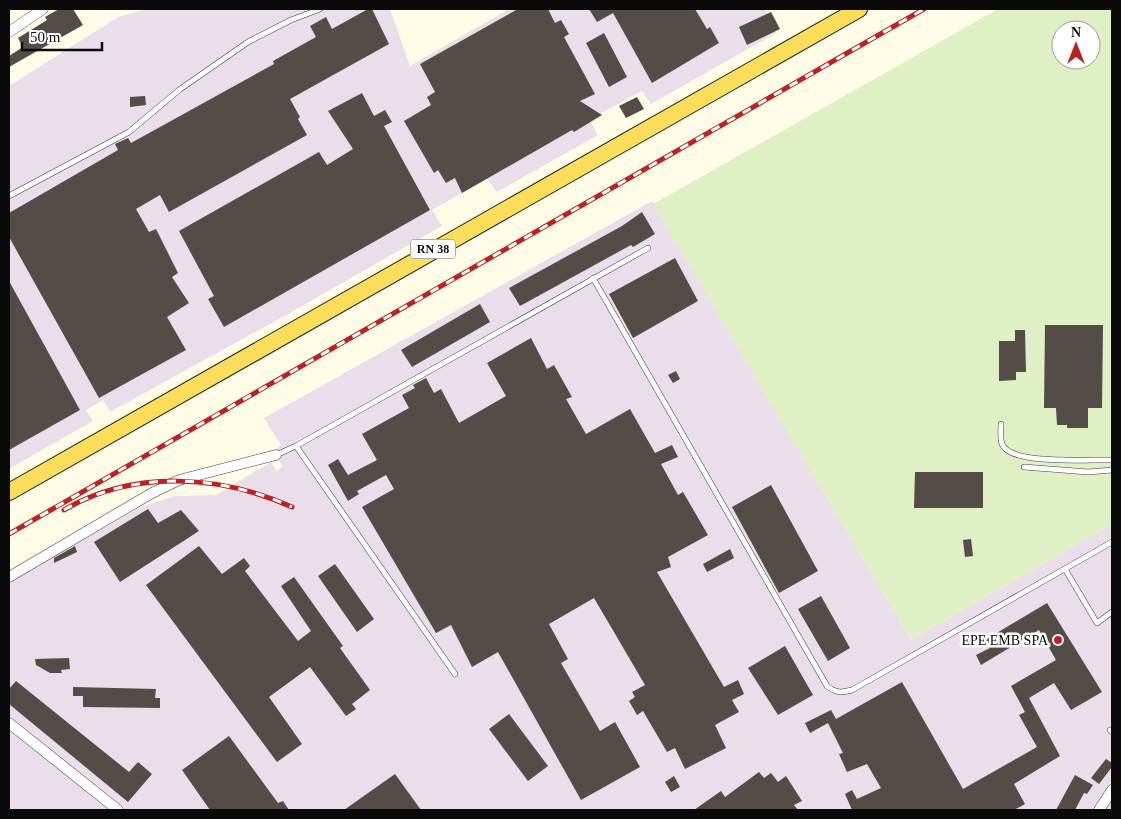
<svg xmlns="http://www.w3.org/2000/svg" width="1121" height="819" font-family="Georgia,serif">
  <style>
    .industrial { fill: #e9deea }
    .pitch { fill: #def0c4; fill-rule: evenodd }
    .building { fill: #534c47 }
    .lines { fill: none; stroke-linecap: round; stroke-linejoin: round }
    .service-casing { stroke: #3d3d3d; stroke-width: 6 }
    .minor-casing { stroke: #3d3d3d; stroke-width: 11 }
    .primary-casing { stroke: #1b1b1b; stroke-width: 18 }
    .service { stroke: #fff; stroke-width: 5 }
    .minor { stroke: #fff; stroke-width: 10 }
    .primary { stroke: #fbdd5c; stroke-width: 16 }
    .rail-casing { stroke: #bb2322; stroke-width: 5 }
    .rail { stroke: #fff; stroke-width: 3; stroke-dasharray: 9; stroke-linecap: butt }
    .poi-dot { fill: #bb2322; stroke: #fff; stroke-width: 2 }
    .labels { text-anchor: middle; stroke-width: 5; stroke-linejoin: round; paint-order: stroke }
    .shield { fill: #fff; stroke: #545454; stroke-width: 1 }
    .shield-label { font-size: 12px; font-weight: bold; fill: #0a0a0a }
    .poi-label { font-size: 14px; fill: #0a0a0a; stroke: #fff; text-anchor: end }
  </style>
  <rect width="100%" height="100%" fill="#fffce8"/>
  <path class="industrial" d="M148,9H390L410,66L509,9H765L776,33L651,104L642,91L589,120L598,135L497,192L487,179L432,210L442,226L288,314L110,412L103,400L86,410L93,421L9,469V86L118,17Z
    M652,201L911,640L1112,524V810H9V582L141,507L175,496L216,495L271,462L277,471L283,466L273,452L281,445L264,418Z"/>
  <path class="pitch" d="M998,9H1112V524L911,640L653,204ZM1061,30H1091V60H1061Z"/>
  <path class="building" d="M59,9H73L83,25L9,67V56L23,47L18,38L47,20L45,17Z
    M368,9H372L389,44L290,99L300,117L298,119L307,135L169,212L160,195L136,209L149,232L156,229L178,273L172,277L189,303L167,317L186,350L99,398L9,237V213L118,150L115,144L128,138L131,143L274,64L273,61L316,37L310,26L326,17L332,29Z
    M518,9H548L555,23L561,20L569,34L564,37L595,94L580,101L602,115L574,132L572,130L462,193L455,178L446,183L438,170L434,173L404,121L431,105L427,97L435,92L420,64Z
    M589,9H695L707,29L710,27L719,43L652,83L613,13L597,22Z
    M771,12L780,29L747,45L739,27Z
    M604,33L627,77L609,87L586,43Z
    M362,93L374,116L385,110L392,122L384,126L430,210L224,327L208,299L214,296L179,231L319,152L327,165L353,149L328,111Z
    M145,96L146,105L130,107V97Z
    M637,97L644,109L626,118L619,106Z
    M642,212L655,234L633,247L631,245L520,306L509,288L622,226Z
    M675,258L698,301L633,338L609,294Z
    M9,281L80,410L9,450Z
    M480,304L490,322L412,367L401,350Z
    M1045,325H1103L1102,408H1088V428H1067V425H1057L1056,408H1044Z
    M1015,330H1025L1026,372H1016V380L999,381V341H1015Z
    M531,338L547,369L554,365L572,397L566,399L586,434L630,409L655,453L672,445L678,457L661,464L678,495L683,492L708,535L668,557L671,567L657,572L724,687L738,680L744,694L732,700L739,712L715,725L726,748L685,769L675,748L667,752L643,711L637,715L629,701L635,697L632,692L645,685L594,598L549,624L568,659L561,663L600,731L615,722L640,767L581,800L498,652L472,667L451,625L436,633L362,507L394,489L386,475L357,491L359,494L348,501L328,465L338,459L348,475L377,460L362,434L409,408L402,395L415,388L413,385L426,378L434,393L441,389L459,423L506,396L487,363Z
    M676,371L680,379L673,383L668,375Z
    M915,472H983V508H914Z
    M771,485L818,571L779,593L732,507Z
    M148,509L158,523L181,510L199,531L120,582L94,542Z
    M971,539L973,556L965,557L963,540Z
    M75,546L77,552L54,563V558Z
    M199,546L222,574L244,558L250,566L245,571L298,641L311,631L281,586L294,577L343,646L340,648L370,690L352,704L356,709L346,716L310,667L269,697L302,744L277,762L146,585Z
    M730,549L734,558L707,572L703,564Z
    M335,564L374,619L357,632L318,576Z
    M821,596L850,648L828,661L798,609Z
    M1047,603L1102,692L1071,710L1054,683L1029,698L1060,756L1014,784L1025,804L1014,810H852L845,794L852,790L857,799L881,788L867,764L847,772L839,754L843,753L828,723L810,733L805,723L831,710L836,719L902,682L963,789L1037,747L1019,715L1025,712L1011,686L1056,660L1039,630L981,665L976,655L990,648L985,640Z
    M785,646L813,695L778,715L748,668Z
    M69,658L70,669L61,670L62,673H50L36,665L35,659Z
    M16,681L129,772L138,762L152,774L128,802L9,704V689Z
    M73,687L156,689L155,698H160V708L83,707V696H73Z
    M509,714L548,766L528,781L489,729Z
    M229,736L278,803L283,801L289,810H210L182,770Z
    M1106,759L1112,763V767L1099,784L1091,778Z
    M759,772L764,778L771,773L778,782L786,776L802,801L794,805L798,810H694L721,791L725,797Z
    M395,774L421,810H344Z
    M1075,775L1093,785L1087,794L1084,793L1075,810H1056Z
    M674,776L680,787L671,792L665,782Z"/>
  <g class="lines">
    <g class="service-casing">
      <path id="service" d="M9,196L129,132L179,90L248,42L291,20L320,9
        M593,278L827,686C836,693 841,693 852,690L1112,542
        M1001,424C1001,430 1000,438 1002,444C1011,466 1091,459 1112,460
        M296,446L455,674
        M276,455L296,446L648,248
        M1024,467L1088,472L1112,470
        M1065,569L1097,623L1112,612
        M1110,730L1112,732"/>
    </g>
    <g class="minor-casing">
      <path id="minor" d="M9,32L43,9
        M9,577L152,493L179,480L276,455
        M9,723L118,810
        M1099,810L1112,790"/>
    </g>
    <g class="primary-casing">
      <path id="primary" d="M9,492L859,9"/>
    </g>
    <use href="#service" class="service"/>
    <use href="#minor" class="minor"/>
    <use href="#primary" class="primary"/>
    <g class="rail-casing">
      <path id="rail" d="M64,510C134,469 221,475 292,507
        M9,534L924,9"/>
    </g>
    <use href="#rail" class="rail"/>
  </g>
  <circle class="poi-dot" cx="1058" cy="640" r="5"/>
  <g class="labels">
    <rect class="shield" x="410.5" y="239.5" width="45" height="19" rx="4"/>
    <g class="shield-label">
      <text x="433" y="253">RN 38</text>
    </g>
    <g class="poi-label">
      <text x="1048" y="645">EPE EMB SPA</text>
    </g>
  </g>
  <rect width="1121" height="819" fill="none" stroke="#0a0a0a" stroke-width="20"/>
  <g transform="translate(1076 45)"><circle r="24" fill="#ffffff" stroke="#9d9d9d"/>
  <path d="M0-4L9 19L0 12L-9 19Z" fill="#bb2322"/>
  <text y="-8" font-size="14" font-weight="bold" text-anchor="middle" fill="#0a0a0a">N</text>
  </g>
  <path d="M22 42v8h80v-8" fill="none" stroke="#0a0a0a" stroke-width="2.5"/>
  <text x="30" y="42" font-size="15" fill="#0a0a0a" stroke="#ffffff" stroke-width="4" paint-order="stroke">50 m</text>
</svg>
